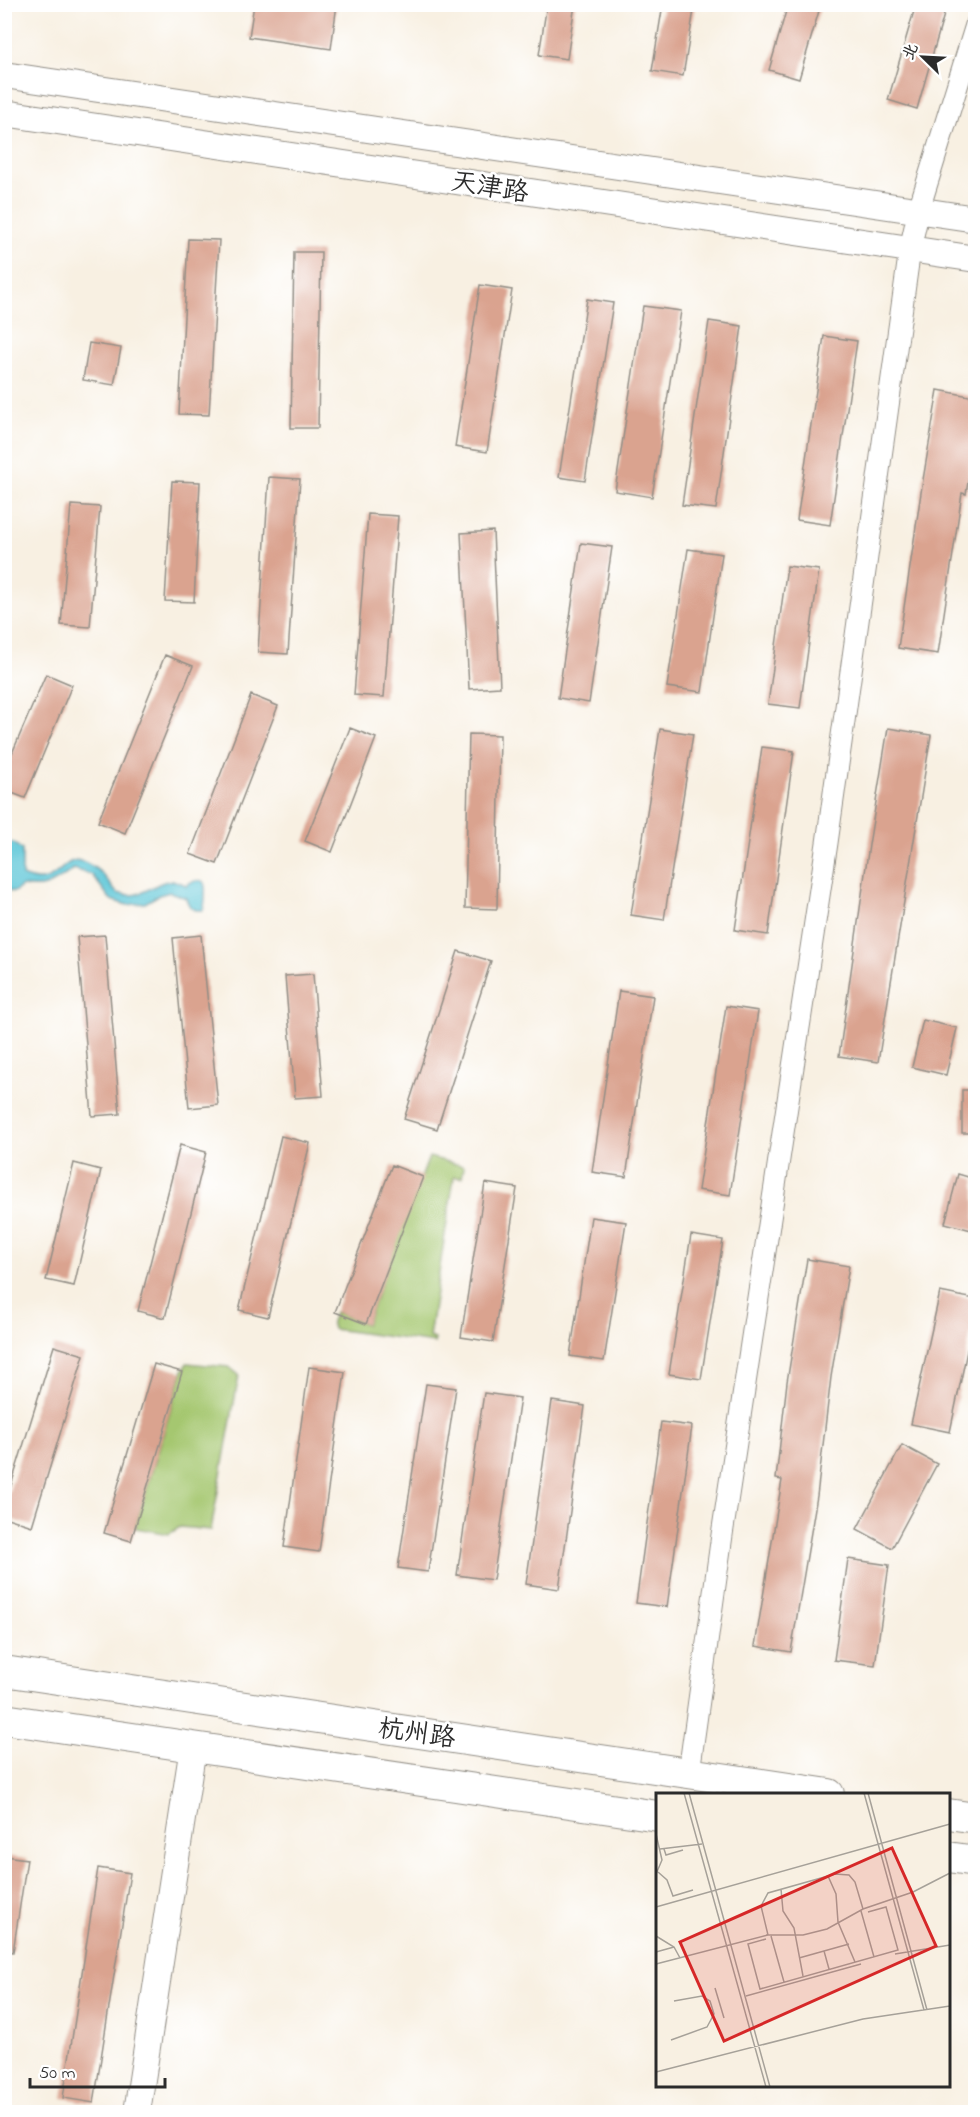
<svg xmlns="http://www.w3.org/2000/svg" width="980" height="2117" font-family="'Indie Flower','LXGW WenKai TC',sans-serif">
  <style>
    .green { fill: #a5c770; stroke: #68794e; stroke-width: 1.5 }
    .water { fill: #5cc6d7; stroke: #447881; stroke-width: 1.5 }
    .building { fill: #daa38f }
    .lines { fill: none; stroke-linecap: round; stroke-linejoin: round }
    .minor-casing { stroke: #928e86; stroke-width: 23 }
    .tertiary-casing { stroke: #928e86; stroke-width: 28 }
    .secondary-casing { stroke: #928e86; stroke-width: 32 }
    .minor { stroke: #fff; stroke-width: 21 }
    .tertiary { stroke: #fff; stroke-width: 26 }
    .secondary { stroke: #fff; stroke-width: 30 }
    .labels { text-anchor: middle; stroke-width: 5; stroke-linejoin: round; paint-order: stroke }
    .street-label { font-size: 26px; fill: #2b2b2b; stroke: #fff }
    .inset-road { fill: none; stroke: #a6a199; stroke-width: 1.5 }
    .view { fill: #d62828; fill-opacity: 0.15; stroke: #d62828; stroke-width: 3 }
    .inset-edge { fill: none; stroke: #2b2b2b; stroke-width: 3 }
  </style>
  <rect width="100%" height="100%" fill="#fff"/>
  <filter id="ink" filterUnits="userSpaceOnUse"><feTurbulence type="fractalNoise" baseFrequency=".0167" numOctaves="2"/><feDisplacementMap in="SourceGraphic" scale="12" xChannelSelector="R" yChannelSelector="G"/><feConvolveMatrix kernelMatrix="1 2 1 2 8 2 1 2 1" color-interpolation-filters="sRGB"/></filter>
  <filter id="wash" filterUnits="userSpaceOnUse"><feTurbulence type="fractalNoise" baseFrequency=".008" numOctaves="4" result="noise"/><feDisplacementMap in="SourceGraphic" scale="24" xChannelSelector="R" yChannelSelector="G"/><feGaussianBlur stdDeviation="1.35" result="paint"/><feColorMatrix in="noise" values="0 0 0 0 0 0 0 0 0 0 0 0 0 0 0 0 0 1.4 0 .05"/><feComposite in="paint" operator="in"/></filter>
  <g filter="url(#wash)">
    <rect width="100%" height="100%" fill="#f8f0e2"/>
    <path class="green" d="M429,1157L464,1166L462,1177H454L429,1337L435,1339L434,1343L333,1329L331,1321L335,1312L366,1324Z
      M187,1363L229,1367L239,1375L211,1530L180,1527L169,1534L135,1528L182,1372Z"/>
    <path class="water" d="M5,843H14L22,850V876C29,879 38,882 46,879C68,871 67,846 99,871C106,876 110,886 117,893C121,894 127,895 132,895C153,893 163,871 187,886L189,883C204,877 206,881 205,895C205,901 205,905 203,910C193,911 189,908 186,898L170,892L159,895L145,903L127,905L111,900L92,875L74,869C54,882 48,891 23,886L14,892L6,890Z"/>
    <g id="blocks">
      <path class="building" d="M254,4H337L331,49L249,37Z
        M547,4H575L567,59L539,55Z
        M663,4H695L683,76L652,71Z
        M788,4H821L799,79L769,70Z
        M916,4H947L917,109L888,100Z
        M188,239L219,240L209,415L179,414Z
        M294,252H321L318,428H291Z
        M480,285L512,290L487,452L455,447Z
        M587,299L613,303L585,481L559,477Z
        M643,306L681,311L652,497L615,491Z
        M709,321L742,326L716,509L682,505Z
        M824,336L857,341L830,525L797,520Z
        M89,343L121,348L114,385L83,380Z
        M938,390L975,397V440L966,494L962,493L938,654L898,648L922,486Z
        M269,477L300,479L288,654L258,652Z
        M172,481L200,482L194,602L165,601Z
        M71,505L100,507L90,627L61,625Z
        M368,514L398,516L384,697L354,695Z
        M493,531L500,687L469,689L461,533Z
        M581,543L612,547L589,703L558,698Z
        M688,549L722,554L702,692L667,687Z
        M787,566L819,570L800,708L768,704Z
        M165,655L193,666L125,833L98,822Z
        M46,674L72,685L25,798L4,790V772Z
        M251,695L278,706L217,864L190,854Z
        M350,728L376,738L332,852L305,841Z
        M888,728L931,735L878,1062L839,1056L869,845Z
        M660,729L693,734L664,920L631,915Z
        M469,734L500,735L497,909L465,908Z
        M762,747L794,751L768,935L735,930Z
        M105,935L120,1114L92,1116L77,937Z
        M201,935L218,1105L189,1108L173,938Z
        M458,951L491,961L437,1129L404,1119Z
        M313,974L323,1096L295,1098L285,976Z
        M619,991L653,996L626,1177L592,1172Z
        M726,1006L758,1011L730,1195L698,1190Z
        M923,1020L957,1028L946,1075L912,1067Z
        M962,1090H975V1133H962Z
        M281,1136L310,1143L268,1317L239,1310Z
        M180,1145L206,1152L165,1318L138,1311Z
        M74,1163L101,1170L74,1286L46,1280Z
        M392,1165L423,1177L366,1324L335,1312Z
        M958,1174L975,1179V1231L945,1223Z
        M485,1183L517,1188L493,1342L461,1337Z
        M591,1217L626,1222L604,1361L570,1356Z
        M691,1235L723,1240L701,1379L669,1374Z
        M807,1259L849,1266L831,1377L817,1496L791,1652L755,1646L782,1480L776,1479L787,1382Z
        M940,1292L975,1299V1313L950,1432L911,1424Z
        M54,1346L84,1355L32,1526L4,1517V1508Z
        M154,1364L182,1372L131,1541L104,1533Z
        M309,1367L345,1372L319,1552L284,1547Z
        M426,1384L456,1388L428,1572L398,1568Z
        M484,1393L520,1398L493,1580L457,1575Z
        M552,1401L585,1406L559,1589L526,1584Z
        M661,1422L692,1426L667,1607L636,1603Z
        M902,1445L937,1464L892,1548L857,1529Z
        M848,1559L889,1565L875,1665L834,1660Z
        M4,1856L27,1859L13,1952L4,1951Z
        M98,1868L130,1873L94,2103L63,2098Z"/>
    </g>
  </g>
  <g filter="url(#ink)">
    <use href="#blocks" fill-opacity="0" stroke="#928e86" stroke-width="1.5"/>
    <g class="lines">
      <g class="minor-casing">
        <path id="minor" d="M689,1772L722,1535L827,843L910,249L919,209L976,25"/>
      </g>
      <g class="tertiary-casing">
        <path id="tertiary" d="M4,75L976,219
          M4,113L976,259
          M137,2112L193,1747"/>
      </g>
      <g class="secondary-casing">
        <path id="secondary" d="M4,1671L829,1794
          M4,1719L658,1816
          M948,1814L976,1818
          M948,1857L976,1861"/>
      </g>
      <use href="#minor" class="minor"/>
      <use href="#tertiary" class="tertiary"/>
      <use href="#secondary" class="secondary"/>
    </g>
  </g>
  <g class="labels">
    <g class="street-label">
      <text transform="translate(490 186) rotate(9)" y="9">天津路</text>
      <text transform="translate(417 1732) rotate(8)" y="9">杭州路</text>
    </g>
  </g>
  <g transform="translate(656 1793)">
    <rect width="294" height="294" fill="#f8f0e2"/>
    <path class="inset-road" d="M28,0L110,294M33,0L114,294M208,0L268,217M212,0L271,217M0,41L6,67L0,81M4,56L46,51M8,56L10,62L27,57M2,79L11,87L17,103L37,97M172,83L180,101L182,129L199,169M125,96L127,118L138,135L147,183M0,114L294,31M205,118L218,164M110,142H147L171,136L207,116L257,99L294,80M0,143L18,154L24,165M115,143L128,189M110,146L92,151L104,196L242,157L230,114L212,119M168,158L173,176M0,159L18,154M239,161L294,152M143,165L193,151M0,171L112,142L105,113L112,100L179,81L193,82L199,89L207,116M59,195L68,225M90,203L205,171M15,247L51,234L58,221L54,208L46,203L18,208M0,279L207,226L294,213"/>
    <path class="view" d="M236,55L280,153L68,248L24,149Z"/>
    <rect width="294" height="294" class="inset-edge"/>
  </g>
  <rect width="980" height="2117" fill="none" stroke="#fff" stroke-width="24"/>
  <g transform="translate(923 57) rotate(294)" stroke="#ffffff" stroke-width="4.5" paint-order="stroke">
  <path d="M0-4.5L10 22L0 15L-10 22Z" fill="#2b2b2b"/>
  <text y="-9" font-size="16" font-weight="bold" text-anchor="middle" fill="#2b2b2b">北</text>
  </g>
  <path d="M30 2078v9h135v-9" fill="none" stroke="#2b2b2b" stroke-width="3"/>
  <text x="39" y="2078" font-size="18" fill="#2b2b2b" stroke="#ffffff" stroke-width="4.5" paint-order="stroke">50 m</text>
</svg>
